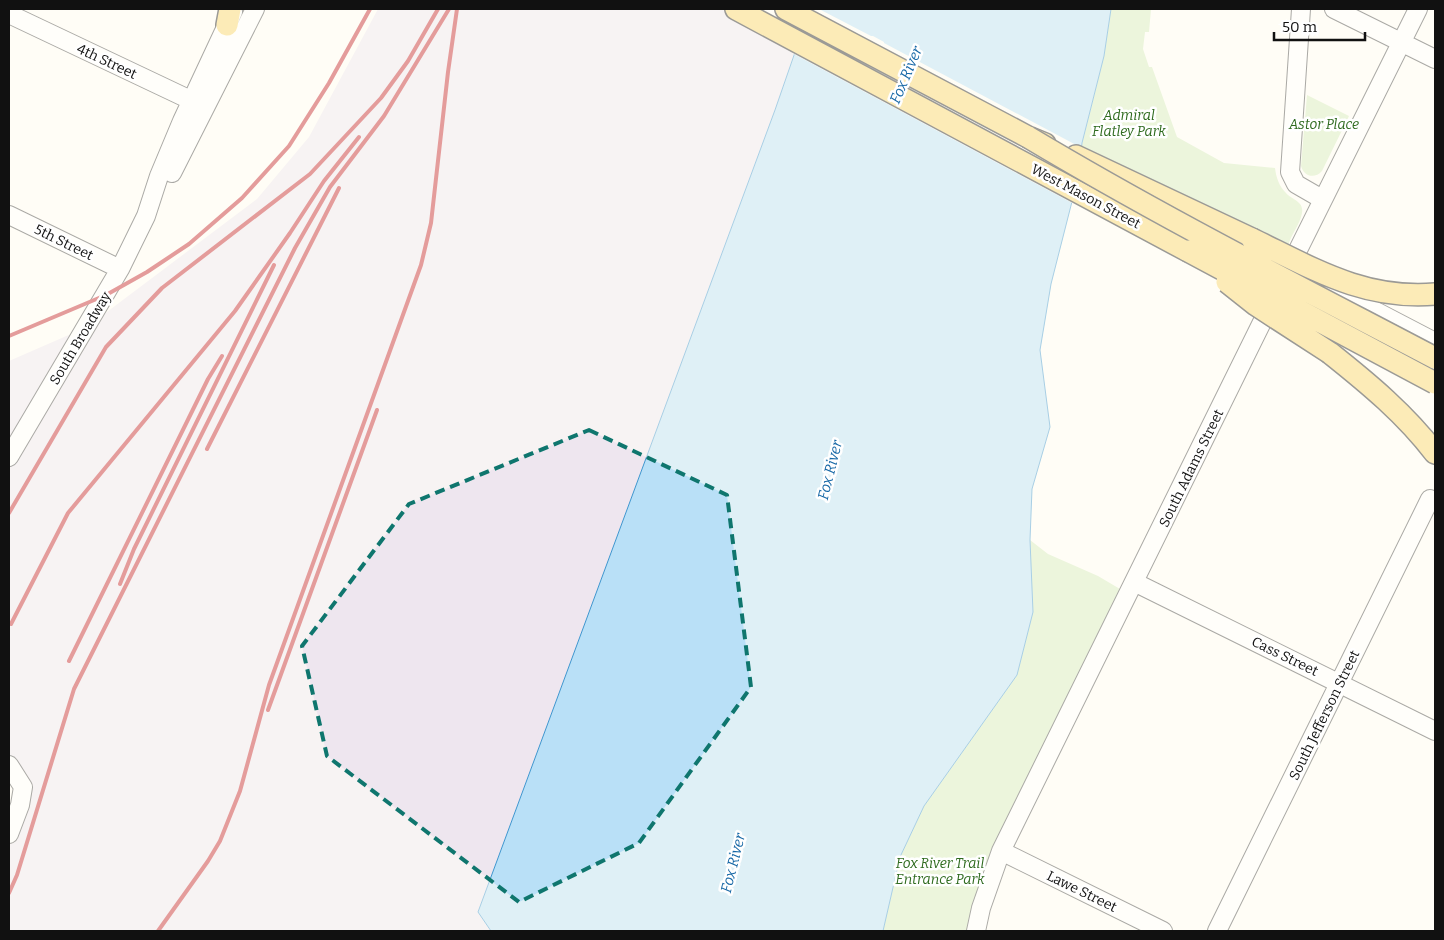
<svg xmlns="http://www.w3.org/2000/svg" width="1444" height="940" font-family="Bitter,serif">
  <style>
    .industrial { fill: #eee6ef }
    .green { fill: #d5ebbd }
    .water { fill: #b9e0f7; stroke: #3f96cf }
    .pier { fill: #fffdf5 }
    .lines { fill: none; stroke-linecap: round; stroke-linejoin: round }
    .minor-casing { stroke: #444; stroke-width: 20 }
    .major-casing { stroke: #222; stroke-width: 24 }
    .minor { stroke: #fff; stroke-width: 18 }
    .major { stroke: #f9d66b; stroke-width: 21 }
    .rail { stroke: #c4262e; stroke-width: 4 }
    .major-bridge-casing { stroke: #222; stroke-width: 24; stroke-linecap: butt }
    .major-bridge { stroke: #f9d66b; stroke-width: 21 }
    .marked { fill: none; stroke: #0f766e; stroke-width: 4; stroke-dasharray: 10 6; stroke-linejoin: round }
    .labels { text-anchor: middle; stroke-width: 5; stroke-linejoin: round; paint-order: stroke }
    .street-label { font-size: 14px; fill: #111; stroke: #fff }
    .park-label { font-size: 14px; font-style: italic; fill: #2f6b1f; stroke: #fff }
    .water-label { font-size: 15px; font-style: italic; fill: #1768a6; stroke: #fff }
  </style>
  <rect width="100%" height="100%" fill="#fffdf5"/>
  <path class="industrial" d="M378,9H736L798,42L775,110L478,912L491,931H9V834L20,805L9,765V655L10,651L9,650V361L87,327L257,199L309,137Z"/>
  <path class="green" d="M1111,9H1151L1149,32H1145L1143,49L1149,67H1152L1177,137L1224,163L1275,168C1276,177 1279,186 1286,193C1292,200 1304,201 1302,213C1300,225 1291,234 1288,246L1081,148L1104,56Z
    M1307,95L1349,116L1322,171C1315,179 1304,177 1301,166Z
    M1030,540L1048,554L1098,576L1120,589L991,852L978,889L968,931H883L900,857L924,806L1017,675L1033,612Z"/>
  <path class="water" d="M810,9H1111L1104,56L1082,143L1078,178L1051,284L1040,350L1050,427L1032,489L1030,540L1033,612L1017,675L924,806L900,857L883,931H491L478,912L775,110Z"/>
  <path class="pier" d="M808,9H819L871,36H873L884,42V43L1078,146L1081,179L1074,204L792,53Z"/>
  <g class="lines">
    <g class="minor-casing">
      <path id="minor" d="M1301,9L1290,172L1296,184L1322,199
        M1334,9L1435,59
        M9,14L201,105
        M172,173L255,9
        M9,215L120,269
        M1288,270L1418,9
        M1316,280L1435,342
        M9,457L120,269L146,216L159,176L182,121L233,12
        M1134,582L1435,731
        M9,765L23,787L20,805L9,834
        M1001,851L1163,931
        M976,931L981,908L1001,851L1273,300
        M1217,931L1430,499"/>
    </g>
    <g class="major-casing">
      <path id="major" d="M736,9L1188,251
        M786,9L1028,137L1045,144
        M227,25L230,9
        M1076,156L1252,239
        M1330,353C1369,384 1405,414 1435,453"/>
    </g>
    <use href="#minor" class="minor"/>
    <use href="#major" class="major"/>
    <path class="rail" d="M9,336L106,295L147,272L189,244L242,198L289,146L329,83L370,9
      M207,449L339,188
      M9,513L106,347L162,288L310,174L381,98L408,61L438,9
      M120,584L134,549L274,265
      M11,624L68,513L235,311L290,233L324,181L359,137
      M69,661L208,379L222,356
      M268,710L377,410
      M9,893L17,875L74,689L295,248L330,187L384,116L449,9
      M158,931L208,861L220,841L240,791L269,685L421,265L431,223L448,72L457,9"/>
    <g class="major-bridge-casing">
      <path id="major-bridge" d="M1028,137C1160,216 1298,286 1435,358
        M1252,239C1314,269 1364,300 1435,294
        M1188,251L1435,383
        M1227,282L1256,305L1330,353"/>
    </g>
    <use href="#major-bridge" class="major-bridge"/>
  </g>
  <path d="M0 0H1444V940H0ZM589,430L727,495L751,687L639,843L519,902L327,756L302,646L409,504Z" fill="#fffdf5" fill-opacity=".55" fill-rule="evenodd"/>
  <path class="marked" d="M589,430L727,495L751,687L639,843L519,902L327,756L302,646L409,504Z"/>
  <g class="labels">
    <g class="street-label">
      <text transform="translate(107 61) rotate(25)" y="5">4th Street</text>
      <text transform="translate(1086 196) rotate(28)" y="5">West Mason Street</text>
      <text transform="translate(64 242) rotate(26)" y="5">5th Street</text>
      <text transform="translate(80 338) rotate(-59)" y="5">South Broadway</text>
      <text transform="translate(1191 468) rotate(-64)" y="5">South Adams Street</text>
      <text transform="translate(1285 656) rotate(26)" y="5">Cass Street</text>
      <text transform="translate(1324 715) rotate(-64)" y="5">South Jefferson Street</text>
      <text transform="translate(1082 891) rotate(26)" y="5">Lawe Street</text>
    </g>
    <g class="park-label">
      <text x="1129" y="120">Admiral<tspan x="1129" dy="16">Flatley Park</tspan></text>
      <text x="1324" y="129">Astor Place</text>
      <text x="940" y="868">Fox River Trail<tspan x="940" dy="16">Entrance Park</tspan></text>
    </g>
    <g class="water-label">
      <text transform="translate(906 75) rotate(-67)" y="5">Fox River</text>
      <text transform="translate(830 470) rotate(-76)" y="5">Fox River</text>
      <text transform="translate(733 863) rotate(-76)" y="5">Fox River</text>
    </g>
  </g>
  <rect width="1444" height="940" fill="none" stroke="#111111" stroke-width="20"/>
  <path d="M1274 32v8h91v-8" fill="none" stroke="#111111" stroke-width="2.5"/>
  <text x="1282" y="32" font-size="15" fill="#111111" stroke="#ffffff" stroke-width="4" paint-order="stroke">50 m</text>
</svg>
